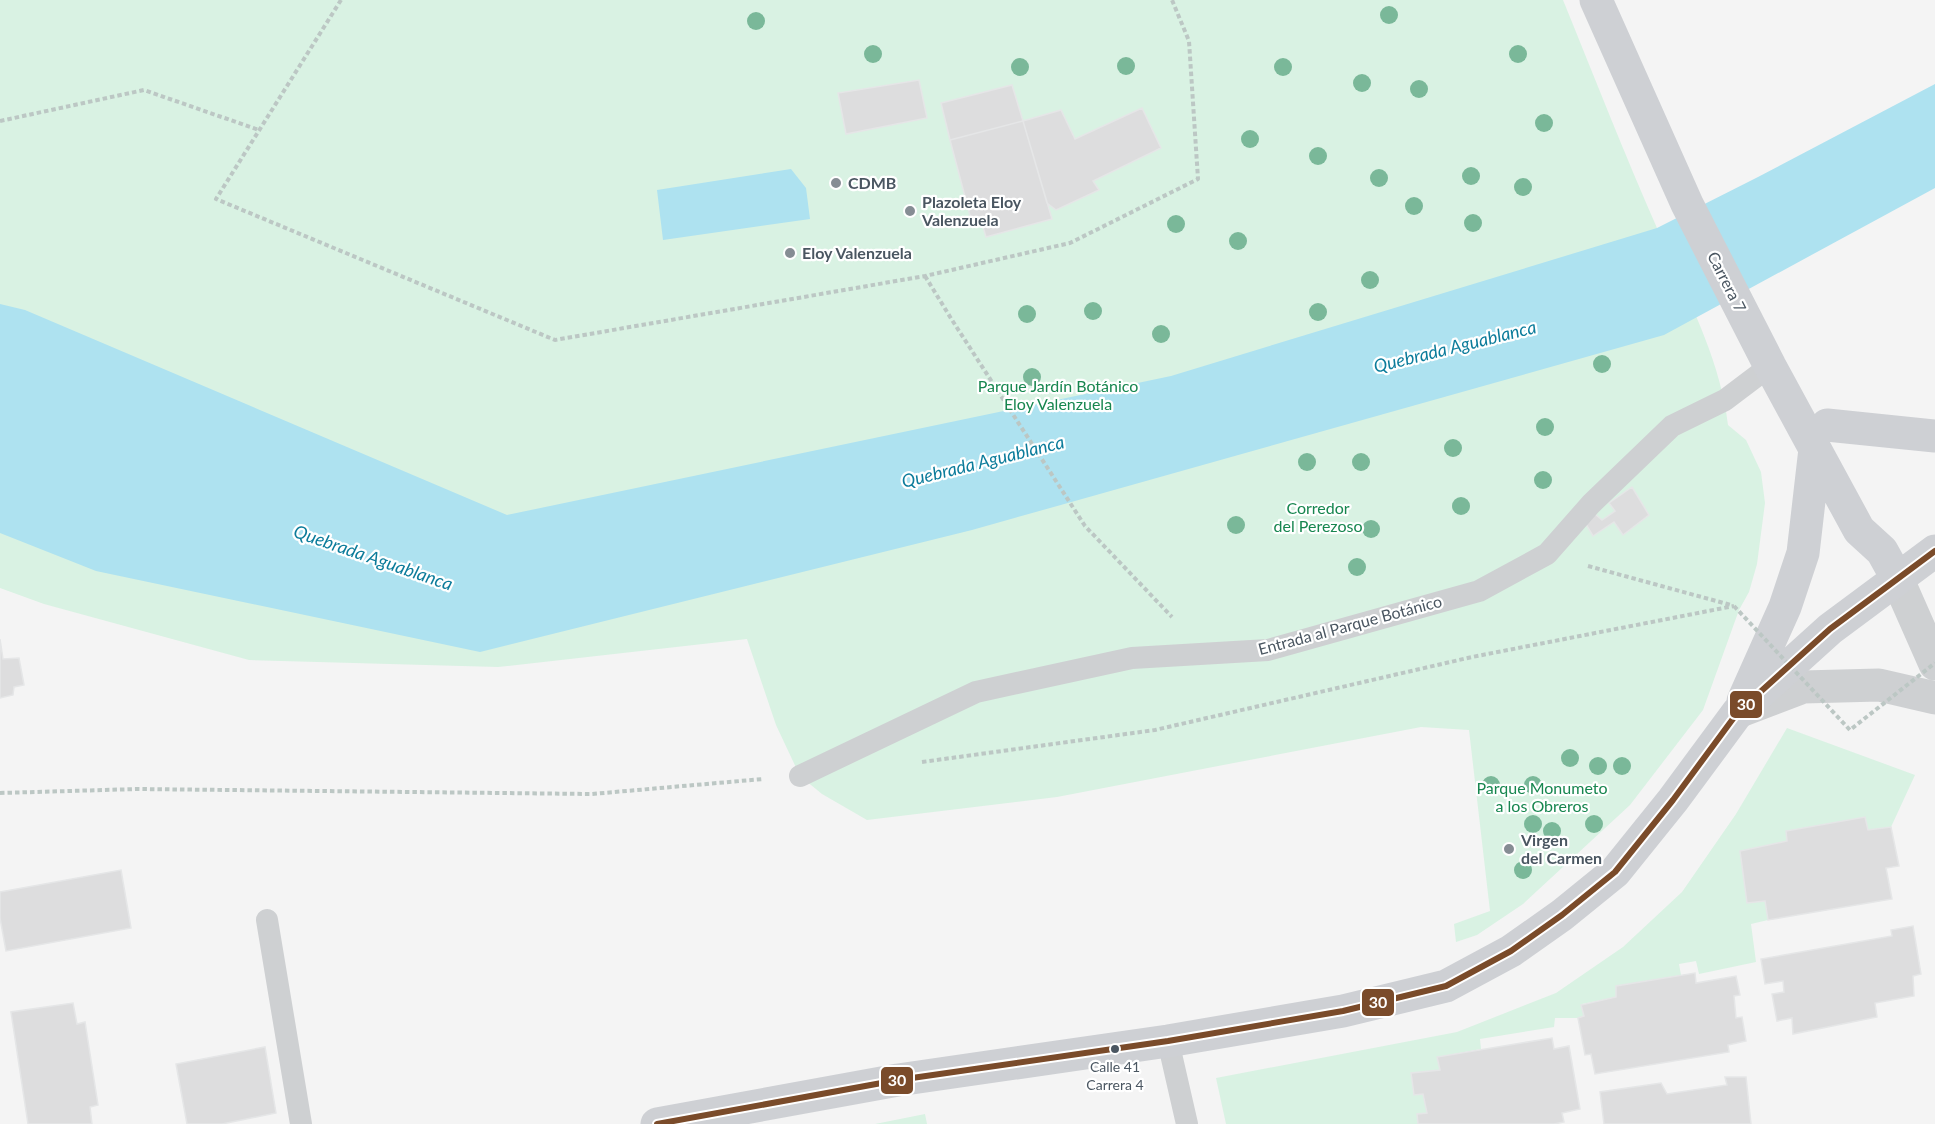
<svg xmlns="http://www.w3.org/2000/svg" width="1935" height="1124" font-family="Lato,sans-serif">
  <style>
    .green { fill: #d9f2e3 }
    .water { fill: #aee2f0 }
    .building { fill: #ddddde; stroke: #e5e6e7; stroke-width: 1.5 }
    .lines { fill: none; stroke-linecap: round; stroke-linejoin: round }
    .path { stroke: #bcc7c4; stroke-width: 4; stroke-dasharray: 4.5 3; stroke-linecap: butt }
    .service { stroke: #ced0d2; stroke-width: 22 }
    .tertiary { stroke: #ced0d2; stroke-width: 33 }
    .secondary { stroke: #ced0d4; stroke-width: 33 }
    .path-bridge { stroke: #bcc7c4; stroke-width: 4; stroke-dasharray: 4.5 3; stroke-linecap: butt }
    .bus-1-casing { stroke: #fff; stroke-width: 10 }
    .bus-1 { stroke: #7a4b2a; stroke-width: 6 }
    .tree { fill: #7ab899 }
    .poi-dot { fill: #868d94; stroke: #fff; stroke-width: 2 }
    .bus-dot { fill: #4a5661; stroke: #fff; stroke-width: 2 }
    .labels { text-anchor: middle; stroke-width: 4.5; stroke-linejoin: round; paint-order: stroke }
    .bus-label { font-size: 14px; fill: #4a5661; stroke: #fff }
    .poi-label { font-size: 16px; font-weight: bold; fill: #4a5661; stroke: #fff; text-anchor: start }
    .street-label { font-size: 16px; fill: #4a5661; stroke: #fff }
    .park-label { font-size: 16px; fill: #17864f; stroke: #fff }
    .water-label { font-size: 18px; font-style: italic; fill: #0c7c9b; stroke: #fff }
    .line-badge { stroke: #fff; stroke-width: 2 }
    .badge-label { font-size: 16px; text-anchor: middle; font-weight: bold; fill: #fff }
  </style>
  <rect width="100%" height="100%" fill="#f4f4f4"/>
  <path class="green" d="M0,0H1563C1594,76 1624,153 1657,228C1684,292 1720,356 1728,425L1746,440L1761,472L1765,503L1757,564L1749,592L1739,610L1703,710L1630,805L1523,904L1477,935L1456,942L1454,924L1490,911L1469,730L1421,727L1057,797L867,820L822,794L800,776L776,725L747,639L498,667L249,660L44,604L0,588Z
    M1787,728L1915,775L1891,827L1868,830L1786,831L1787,841L1740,851L1747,903L1765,901L1768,920L1751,924L1756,962L1699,974L1696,961L1679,964L1681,975L1616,986V997L1582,1004L1584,1016L1578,1018H1555L1554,1027L1480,1039L1481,1049L1437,1057L1440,1070L1411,1074L1414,1094H1423L1427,1113L1418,1114V1124H1226L1216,1078L1457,1032L1556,993L1623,947L1682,892L1736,814Z
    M925,1114L927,1124H875Z"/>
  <path class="water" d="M1935,84V188L1664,335L972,530L480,652L96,571L0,533V304L25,310L507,515L1171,376L1657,228L1758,177Z
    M791,169L806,188L810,219L663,240L657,190Z"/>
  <path class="building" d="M919,80L927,118L846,134L838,93Z
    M1012,85L1023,121L950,140L941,103Z
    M1142,108L1161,148L1093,181L1099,190L1056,210L1047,203L1023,121L1061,110L1075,139Z
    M1023,121L1052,219L986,237L981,220L972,223L950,140Z
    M1632,487L1649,515L1623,535L1614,522L1593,536L1584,521L1595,514L1602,520L1615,511L1609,503Z
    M0,639L3,659L19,658L24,685L14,687L13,695L0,698Z
    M1865,817L1868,830L1891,827L1899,866L1886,868L1892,899L1768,920L1765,901L1747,903L1740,851L1787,841L1786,831Z
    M121,870L131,928L6,951L0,918V892Z
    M1913,926L1921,974L1913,976L1914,996L1875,1003L1877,1017L1793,1034L1792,1018L1777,1021L1772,994L1784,992L1783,981L1765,984L1761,959L1892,936L1891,930Z
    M1695,973L1696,983L1736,976L1740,995L1734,996L1736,1018L1742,1017L1746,1041L1728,1045L1729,1052L1595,1074L1591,1054L1585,1055L1578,1018L1584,1016L1581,1005L1616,997V986Z
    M73,1003L77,1024L85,1022L98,1105L90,1107L92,1124H28L11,1012Z
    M1552,1038L1554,1049L1569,1046L1580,1109L1562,1113L1564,1122L1554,1124H1418L1417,1114L1427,1113L1423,1094L1414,1095L1411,1073L1440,1070L1437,1057Z
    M265,1047L276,1113L222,1124H187L176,1064Z
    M1725,1077H1746L1751,1124H1604L1600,1092L1661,1083L1667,1094L1727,1085Z"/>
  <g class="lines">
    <path class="path" d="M341,0L216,199L555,340L925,276L1070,243L1198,179L1189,41L1172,0
      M0,121L144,90L259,130
      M925,276L952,320L1085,526L1172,617
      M1588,566L1731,605
      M922,762L1155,730L1472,657L1734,606
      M0,793L138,789L592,794L763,779"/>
    <path class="service" d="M800,776L976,692L1132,658L1268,650L1479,591L1547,554L1591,504L1672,426L1725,400L1770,366
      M267,920L301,1124
      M1168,1041L1187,1124"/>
    <path class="tertiary" d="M1897,578L1935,664
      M1740,711L1803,687L1879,685L1935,698"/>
    <path class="secondary" d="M1596,0L1687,204L1770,366L1859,530L1882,551L1897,578
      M1827,425L1935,436
      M1743,701L1785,607L1803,553L1815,449
      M657,1124L898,1080L1168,1041L1343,1011L1446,986L1511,951L1562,915L1615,872L1673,800L1738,712L1830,629L1935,551"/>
    <path class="path-bridge" d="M1734,606L1850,730L1935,663"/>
    <g class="bus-1-casing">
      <path id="bus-1" d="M657,1124L898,1080L1168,1041L1343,1011L1446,986L1511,951L1562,915L1615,872L1673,800L1738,712L1830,629L1935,551"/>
    </g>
    <use href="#bus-1" class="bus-1"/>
  </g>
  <g class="tree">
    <circle cx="1389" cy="15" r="9"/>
    <circle cx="756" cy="21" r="9"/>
    <circle cx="873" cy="54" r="9"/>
    <circle cx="1518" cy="54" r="9"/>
    <circle cx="1126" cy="66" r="9"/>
    <circle cx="1020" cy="67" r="9"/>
    <circle cx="1283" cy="67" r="9"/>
    <circle cx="1362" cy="83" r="9"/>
    <circle cx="1419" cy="89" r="9"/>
    <circle cx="1544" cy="123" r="9"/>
    <circle cx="1250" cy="139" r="9"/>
    <circle cx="1318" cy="156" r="9"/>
    <circle cx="1471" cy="176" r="9"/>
    <circle cx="1379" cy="178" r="9"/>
    <circle cx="1523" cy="187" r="9"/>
    <circle cx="1414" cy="206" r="9"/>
    <circle cx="1473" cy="223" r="9"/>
    <circle cx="1176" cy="224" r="9"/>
    <circle cx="1238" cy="241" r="9"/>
    <circle cx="1370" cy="280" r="9"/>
    <circle cx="1093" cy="311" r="9"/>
    <circle cx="1318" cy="312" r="9"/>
    <circle cx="1027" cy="314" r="9"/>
    <circle cx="1161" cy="334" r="9"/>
    <circle cx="1602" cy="364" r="9"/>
    <circle cx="1032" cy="377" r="9"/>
    <circle cx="1545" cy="427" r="9"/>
    <circle cx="1453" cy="448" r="9"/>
    <circle cx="1307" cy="462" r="9"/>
    <circle cx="1361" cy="462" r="9"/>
    <circle cx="1543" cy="480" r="9"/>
    <circle cx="1461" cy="506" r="9"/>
    <circle cx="1236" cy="525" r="9"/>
    <circle cx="1371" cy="529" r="9"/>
    <circle cx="1357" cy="567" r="9"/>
    <circle cx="1570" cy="758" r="9"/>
    <circle cx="1598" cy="766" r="9"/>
    <circle cx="1622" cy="766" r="9"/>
    <circle cx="1491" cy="785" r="9"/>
    <circle cx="1533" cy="785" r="9"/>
    <circle cx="1533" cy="824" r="9"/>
    <circle cx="1594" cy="824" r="9"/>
    <circle cx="1552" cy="831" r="9"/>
    <circle cx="1523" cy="870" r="9"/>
  </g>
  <g class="poi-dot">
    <circle cx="836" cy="183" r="6"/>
    <circle cx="910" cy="211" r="6"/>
    <circle cx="790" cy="253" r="6"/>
    <circle cx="1509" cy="849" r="6"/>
  </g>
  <circle class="bus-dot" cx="1115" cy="1049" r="5"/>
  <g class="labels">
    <g class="bus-label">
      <text x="1115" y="1072">Calle 41<tspan x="1115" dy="18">Carrera 4</tspan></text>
    </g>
    <g class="poi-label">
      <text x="848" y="189">CDMB</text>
      <text x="922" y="208">Plazoleta Eloy<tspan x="922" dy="18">Valenzuela</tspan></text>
      <text x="802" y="259">Eloy Valenzuela</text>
      <text x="1521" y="846">Virgen<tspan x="1521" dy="18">del Carmen</tspan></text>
    </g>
    <g class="street-label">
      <text transform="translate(1727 282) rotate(63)" y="6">Carrera 7</text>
      <text transform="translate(1350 625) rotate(-15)" y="6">Entrada al Parque Botánico</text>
    </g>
    <g class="park-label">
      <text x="1058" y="392">Parque Jardín Botánico<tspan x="1058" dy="18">Eloy Valenzuela</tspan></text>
      <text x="1318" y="514">Corredor<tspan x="1318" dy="18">del Perezoso</tspan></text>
      <text x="1542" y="794">Parque Monumeto<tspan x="1542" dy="18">a los Obreros</tspan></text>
    </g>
    <g class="water-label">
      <text transform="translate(1455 347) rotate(-14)" y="6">Quebrada Aguablanca</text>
      <text transform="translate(983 462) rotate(-14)" y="6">Quebrada Aguablanca</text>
      <text transform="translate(373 558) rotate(19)" y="6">Quebrada Aguablanca</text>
    </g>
  </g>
  <g class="line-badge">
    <rect x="1729" y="690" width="34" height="29" rx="6" fill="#7a4b2a"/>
    <rect x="1361" y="988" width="34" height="29" rx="6" fill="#7a4b2a"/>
    <rect x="880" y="1066" width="34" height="29" rx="6" fill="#7a4b2a"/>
  </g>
  <g class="badge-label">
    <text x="1746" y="710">30</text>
    <text x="1378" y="1008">30</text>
    <text x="897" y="1086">30</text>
  </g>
</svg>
